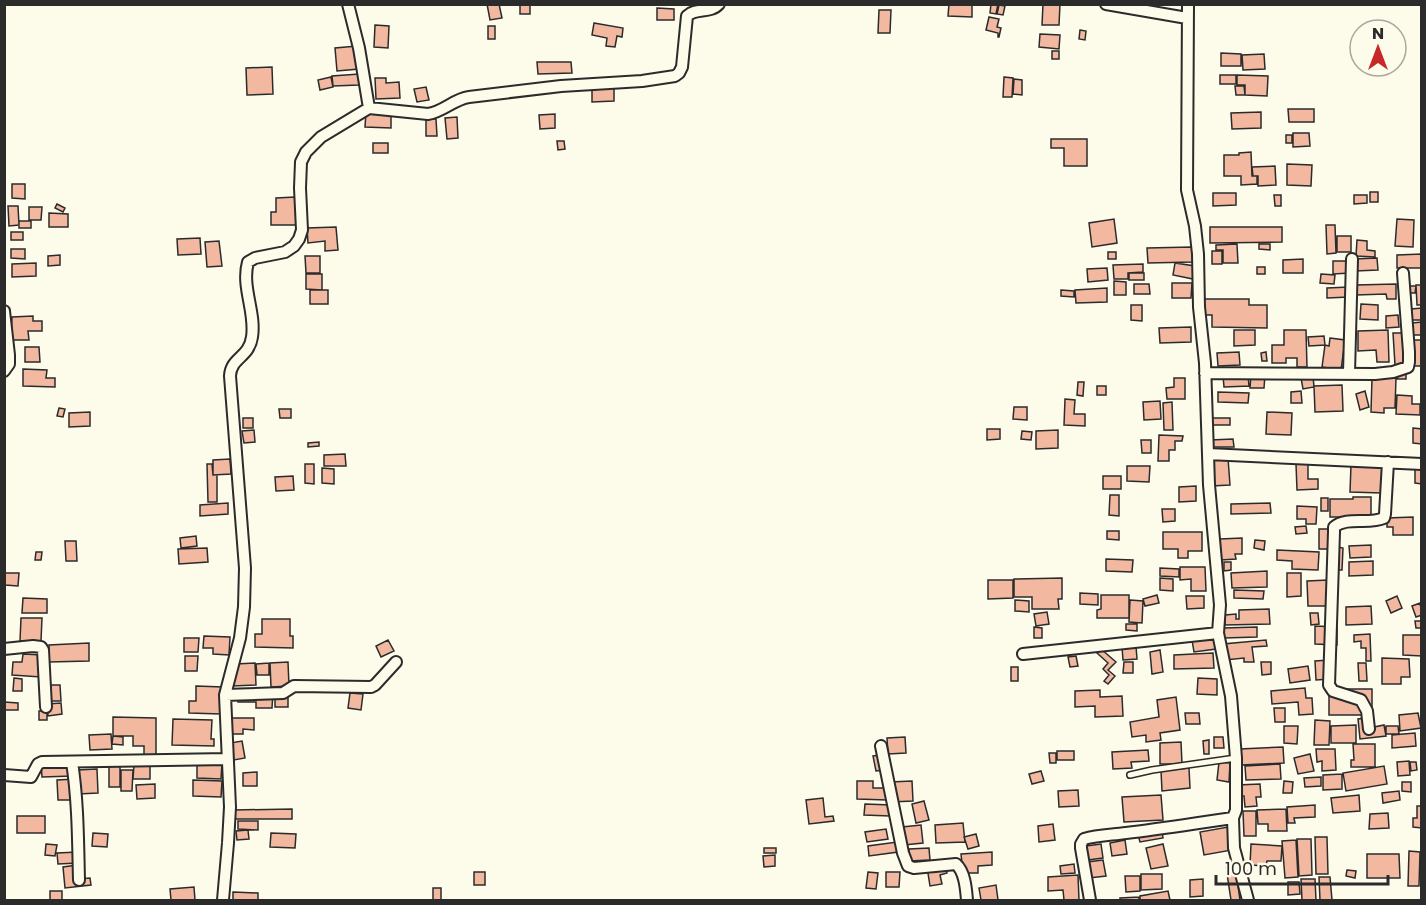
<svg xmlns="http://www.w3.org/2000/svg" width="1426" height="905" font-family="Poppins,sans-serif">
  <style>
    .building { fill: #f2b8a0; stroke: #2b2b2b; stroke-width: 1.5 }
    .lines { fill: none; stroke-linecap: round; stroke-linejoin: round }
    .service-casing { stroke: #2b2b2b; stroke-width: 8 }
    .minor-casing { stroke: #2b2b2b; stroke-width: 14 }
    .service { stroke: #fdfbea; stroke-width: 5 }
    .minor { stroke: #fdfbea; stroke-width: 10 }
  </style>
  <rect width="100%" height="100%" fill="#fdfbea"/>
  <path class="building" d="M487,4H499L502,18L490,20Z
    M520,4H530V14H520Z
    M949,4H972V17L948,16Z
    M991,4H998L996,14L990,13Z
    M1043,4H1060L1059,25H1042Z
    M999,5L1005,6L1003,15L997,14Z
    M657,8L674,9V20H657Z
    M879,10H891L890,33H878Z
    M989,17L999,19L997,27L1001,28L999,37H998V33L986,30Z
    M594,23L623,28L622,37L617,36L615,47L606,46L607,38L592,35Z
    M375,25L389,26L388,48L374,47Z
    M488,26H495V39H488Z
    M1080,30L1086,31L1085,40L1079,39Z
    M1040,34L1060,35L1059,49L1039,47Z
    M357,46L359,69L337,71L335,48Z
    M1052,51H1059V59H1052Z
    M1221,53L1241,54V66H1221Z
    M1264,54L1265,69L1243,70L1242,55Z
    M537,62H571L572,73L538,74Z
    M272,67L273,94L247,95L246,68Z
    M359,74V85L333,86L332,76Z
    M1220,75H1236V84H1220Z
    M1237,75L1268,76L1267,96L1245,95V85H1237Z
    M331,77L333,87L320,90L318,80Z
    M1004,77L1013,78L1012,97H1003Z
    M375,78H386V83L399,82L400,98L376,99Z
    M1014,79L1022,80V95L1013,94Z
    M614,81V101L592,102V82Z
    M1235,86H1244L1245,95H1236Z
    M426,87L429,100L417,102L414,89Z
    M1288,109H1314V122H1289Z
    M366,112L391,113V128L365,127Z
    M1261,112V128L1232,129L1231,113Z
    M555,114V128L540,129L539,115Z
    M457,117L458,138L447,139L445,118Z
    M426,119H436L437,136H426Z
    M1293,133H1309L1310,146L1293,147Z
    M1286,135H1292V143H1286Z
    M1051,139H1087V166H1064V148H1051Z
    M557,141H564L565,149L558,150Z
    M373,143H388V153H373Z
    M1251,152L1252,176H1257V184L1241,185V176H1224V155H1239V153Z
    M1287,164L1312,165L1311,186L1287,185Z
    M1275,166L1276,185L1258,186V176H1253L1252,167Z
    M12,184H25V199L12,198Z
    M1370,192H1378V202H1370Z
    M1213,193H1236V205L1213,206Z
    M1274,195H1281V206H1275Z
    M1354,195H1367V203L1354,204Z
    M295,197L296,225H271V212H276V198Z
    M57,204L65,208L63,212L55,208Z
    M8,206H18L19,225L9,226Z
    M29,207H42L41,220H29Z
    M49,213L68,214V227H49Z
    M1114,219L1117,243L1092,247L1089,223Z
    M1397,219L1414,220L1413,247L1395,246Z
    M19,221H31V228H19Z
    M1326,225H1335L1336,253L1327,254Z
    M336,227L338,250L325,251V241L308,243L307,228Z
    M1210,227H1282V242L1210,243Z
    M11,232H23V240H11Z
    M1337,236H1351V252H1337Z
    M200,238L201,254L178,255L177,239Z
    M1357,240L1367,241V250L1375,251V257L1356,256Z
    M219,241L222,266L207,267L205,242Z
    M1237,244L1238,263H1223V250H1216V245Z
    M1259,244H1270V250L1259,249Z
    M1192,247L1193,262L1148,263L1147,248Z
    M11,249H25V259L11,258Z
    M1212,251H1222V264H1212Z
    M1108,252H1116V259H1108Z
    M1422,254V268H1397V255Z
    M60,255V265L48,266V256Z
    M305,256H320V273H306Z
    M1377,258L1378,270L1355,271L1354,259Z
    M1303,259V273H1283V260Z
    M1333,261H1349L1350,273L1333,274Z
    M36,263V276L12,277V264Z
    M1175,263L1195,266L1193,279L1173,275Z
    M1143,264V272L1128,273V279H1114L1113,265Z
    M1257,267H1265V274H1257Z
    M1107,268L1108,280L1088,282L1087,269Z
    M1129,273H1144V280H1129Z
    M306,274H322V290L306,289Z
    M1321,274L1335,275L1334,284L1320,283Z
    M1114,281L1126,282V295H1114Z
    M1172,283H1192L1191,298H1172Z
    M1134,284H1149L1150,294H1134Z
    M1396,284V299H1387L1386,294L1356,295V285Z
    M1416,285H1422V305H1417Z
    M1409,286H1416L1415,293H1408Z
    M1349,287V297L1327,298V288Z
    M1107,288V302L1076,303L1075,290Z
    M310,290H328V304H310Z
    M1061,290L1074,291V297L1061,296Z
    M1202,299H1249V305H1267V328L1212,327V315H1202Z
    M1361,304L1378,305V320L1360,319Z
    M1131,305H1142V321L1131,320Z
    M1422,308V320H1411V309Z
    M1398,315L1399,327L1386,328V316Z
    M33,316V321H42V331H28L29,340H11L12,317Z
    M1422,322V335H1413L1412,323Z
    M1191,327V342L1160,343L1159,328Z
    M1234,330H1255V345L1234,346Z
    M1284,330H1306L1307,367H1297V358H1286V363H1272V345H1284Z
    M1388,330L1389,362H1377L1376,350L1358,351V331Z
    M1393,333H1403L1405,365H1395Z
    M1324,336L1325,345L1309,346L1308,337Z
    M1330,338L1345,340L1341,370L1322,367L1325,345L1329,346Z
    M1414,340H1422V366H1414Z
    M25,347H39L40,362H25Z
    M1239,352L1240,365L1218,366L1217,353Z
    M1266,352L1267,361H1262L1261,353Z
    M23,369L47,370L46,378H55V387L23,386Z
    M1398,372H1406V379H1397Z
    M1248,375L1249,386L1224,387L1223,376Z
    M1251,375H1265L1264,388H1250Z
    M1313,376L1314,387L1303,389L1301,378Z
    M1174,378H1185V399H1167L1166,388L1174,387Z
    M1372,378H1396L1395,408H1384V413L1371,412Z
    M1078,382H1084L1083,396L1077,395Z
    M1342,385L1343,411L1315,412L1314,386Z
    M1097,386H1106V395H1097Z
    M1301,391L1302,403H1291V392Z
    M1365,391L1369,407L1360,410L1356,394Z
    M1218,392L1249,393L1248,403L1218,402Z
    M1397,395L1412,396V404H1420V415L1396,414Z
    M1065,399L1075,400L1074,414H1085V426L1064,425Z
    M1160,401L1161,419L1144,420L1143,402Z
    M1172,402L1173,430H1164L1163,403Z
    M1014,407H1027V420L1013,419Z
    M59,408L65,409L63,417L57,416Z
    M279,409H291V418H280Z
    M90,412V426L69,427V413Z
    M1267,412L1292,413L1291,435L1266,434Z
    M243,418H253V428H243Z
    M1212,418H1230V425H1212Z
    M1413,428L1422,429V444L1413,443Z
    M987,429H1000V439L987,440Z
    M254,430L255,442L244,443L242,431Z
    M1058,430V448L1036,449V431Z
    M1022,431L1032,432L1031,440L1021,439Z
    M1159,435L1183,436L1182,441H1175V450H1169V461H1158Z
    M1233,439L1234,447H1210V440Z
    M1141,440H1151V453H1142Z
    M319,442V446L308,447V443Z
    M345,454L346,466H324V455Z
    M1228,458L1230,485L1211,486L1209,459Z
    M230,459L231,474L213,475V460Z
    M1308,463V479H1318V489L1297,490L1296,464Z
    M207,464H212L213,475H217V502H208Z
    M305,464H314V484L305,483Z
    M1351,465L1382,466L1381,493L1350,492Z
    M1127,466H1150L1149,482L1127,481Z
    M1415,466H1422V484L1415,483Z
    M322,468L334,469V484L322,483Z
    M293,476L294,490L276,491L275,477Z
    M1103,476H1121V489H1103Z
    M1196,486V501L1179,502V487Z
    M1110,495H1119V516L1109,515Z
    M1353,497H1371V517H1330V499H1353Z
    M1321,498H1328V511H1321Z
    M228,503V514L200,516V505Z
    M1270,503L1271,513L1231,514V504Z
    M1297,506L1317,507L1316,524H1306V519H1297Z
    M1162,509H1175V521L1163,522Z
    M1413,517V535H1393V527H1387V518Z
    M1306,526L1307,533L1296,534L1295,527Z
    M1319,529H1330L1329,549H1319Z
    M1107,531H1119V540L1107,539Z
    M1163,532H1202V551H1188V558H1178V549H1163Z
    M196,536L197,546L181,548L180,538Z
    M1242,538V554H1235L1236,559L1221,560L1220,539Z
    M1255,540L1265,541L1264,550L1254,548Z
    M65,541H76L77,561H66Z
    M1371,545V557L1350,558L1349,546Z
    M1338,547L1343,548L1342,570H1337Z
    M207,548L208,562L179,564L178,549Z
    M1277,550L1319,552L1318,570L1292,569V561L1277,560Z
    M36,552H42L41,560H35Z
    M1106,559L1133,560L1132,572L1106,571Z
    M1373,561V575L1349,576V562Z
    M1224,562H1231V570L1224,571Z
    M1180,567H1205L1206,591H1191V579L1180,580Z
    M1160,568L1179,569V577L1160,576Z
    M1267,571V587L1232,588L1231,573Z
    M5,573H19L18,586L5,585Z
    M1287,573H1301V596L1287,597Z
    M1062,578V599H1058L1059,609H1032V597H1014V579Z
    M1160,578L1173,579V591L1160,590Z
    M988,580H1013V598L988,599Z
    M1328,580L1329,606H1308L1307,581Z
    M1234,590L1264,591L1263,599L1234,598Z
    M1080,593L1098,594V605L1080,604Z
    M1101,595H1129V618H1097V610L1101,609Z
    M1157,595L1159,603L1145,606L1143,599Z
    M1186,596H1204V608L1187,609Z
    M1397,596L1402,608L1391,613L1386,601Z
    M23,598L47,599V613H22Z
    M1015,600L1029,601V612L1015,611Z
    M1130,600L1143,601L1142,623L1129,622Z
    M1420,603L1422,615L1416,617L1412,606Z
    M1371,606L1372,624L1346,625V607Z
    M1269,609L1270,624L1225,625V615L1236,614V619H1239V610Z
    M1047,612L1049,624L1036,626L1034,614Z
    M1310,613H1318L1319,624L1311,625Z
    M21,618H42L41,641H20Z
    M262,619H290V636H293V648L255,647V634H262Z
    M1415,621H1422V628H1416Z
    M1126,624H1137V631L1126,630Z
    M1315,626L1337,627V645L1315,644Z
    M1034,627L1042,628V638H1034Z
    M1257,627V637L1224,638L1223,628Z
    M1370,634L1371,661H1366V648H1361V641L1354,642V635Z
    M1403,635H1422V656L1403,655Z
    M204,636L230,637L229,655L213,654V648H203Z
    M1215,637L1216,649L1194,652L1192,640Z
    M184,638H199L198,652H184Z
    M388,640L394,651L381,657L376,646Z
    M1266,640L1267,646L1252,647L1254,662H1244V658L1225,660L1223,644Z
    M89,643V661L49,662V645Z
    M1136,646L1137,659L1123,660L1122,647Z
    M1101,649L1116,662L1108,670L1115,676L1108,684L1104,681L1109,675L1103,669L1108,663L1097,653Z
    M1160,650L1163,672L1152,674L1150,652Z
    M1213,653L1214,668L1174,669V655Z
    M23,654L42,655L41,677L12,675L13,662H22Z
    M185,656H198L197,671H185Z
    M1076,656L1078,666L1070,667L1068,657Z
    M1382,658L1409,659L1410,677H1401V684H1382Z
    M1329,660L1330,679L1316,680L1315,661Z
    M288,662L289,686L271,687L270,663Z
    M1124,662H1133V673H1123Z
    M1261,662H1271V674L1262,675Z
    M255,663L256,685L232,686L235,664Z
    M269,663V675H257L256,664Z
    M1358,663H1366L1367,681H1359Z
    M1308,666L1310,680L1290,683L1288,669Z
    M1011,667H1018V681H1011Z
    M14,678L22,679V691H13Z
    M1198,678L1217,679V695L1197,694Z
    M48,685H60L61,701H49Z
    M196,686L223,687L221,714L189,713V701H196Z
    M1305,688L1306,698H1312L1313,714L1299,715L1298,702L1272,704L1271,691Z
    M1329,689H1372V715H1329Z
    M275,690H288V707H275Z
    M1100,690V697L1122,696L1123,716L1095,717V706L1075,707V691Z
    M238,691L273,692L272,708H256V702H238Z
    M350,693L363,694L361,710L348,708Z
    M1176,697L1180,730L1160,733L1161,740L1146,742V735L1132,737L1130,722L1159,717L1157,700Z
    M4,702L18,703V710H4Z
    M61,703L62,714L48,716L47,704Z
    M1274,708H1285V722H1275Z
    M39,711H47V720H39Z
    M1185,713H1199L1200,724H1186Z
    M1418,713L1421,728L1400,731L1399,715Z
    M113,717L156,718V755H144V746H133V736H113Z
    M1373,717L1374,727L1384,725L1386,736L1360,739L1358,719Z
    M231,718H254V730L243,729V734H231Z
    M173,719L212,720L211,739H214V746L172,745Z
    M1315,720L1330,721L1329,745H1314Z
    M1356,725V743H1331V726Z
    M1284,726H1298L1297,744L1284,743Z
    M1386,726H1398L1399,734H1386Z
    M1415,733L1416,746L1392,748V735Z
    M111,734L112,749L90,750L89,735Z
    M113,736L123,737V745L112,744Z
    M905,737L906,753L888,754L887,738Z
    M1214,737H1223L1224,748H1214Z
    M1209,740V754H1204L1203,741Z
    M242,741L245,758L234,760L230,743Z
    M1181,742L1182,764H1160V743Z
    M1353,744H1375V767H1351V760H1354Z
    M1283,747L1284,763L1241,765L1240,749Z
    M1316,749H1335L1336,770L1322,771V761L1317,762Z
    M1148,750L1149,761L1131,762L1132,768L1113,769L1112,752Z
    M1057,751H1074V760H1057Z
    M1049,753H1056V763H1050Z
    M1310,754L1314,771L1298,774L1294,758Z
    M881,755L884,770L876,771L873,756Z
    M1409,761L1410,775L1398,776L1397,762Z
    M67,762V769L73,768V776L42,777L41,763Z
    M1219,762L1230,763L1229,782L1217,780Z
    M1410,762H1416L1417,770L1411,771Z
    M197,763H222L221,779L197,778Z
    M134,764L150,765V779H133Z
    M1280,764L1281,779L1246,780L1245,766Z
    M109,765H120V787H109Z
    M1384,766L1387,784L1346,791L1343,773Z
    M1189,768L1190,788L1162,791L1161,771Z
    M97,769L98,793L78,794L77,770Z
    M121,770H133L132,791H121Z
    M1041,771L1044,781L1032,784L1029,774Z
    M257,772V786H243V773Z
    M1342,774V789L1323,790V775Z
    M1321,777V786L1305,787L1304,778Z
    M75,779L76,800H58L57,780Z
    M193,780L222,781L221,797L193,796Z
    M857,781H873V788H887V800L857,799Z
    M912,781L913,801L891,802L890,782Z
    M1284,781L1293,782L1292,793H1283Z
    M1402,782H1411V792L1402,791Z
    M155,784V798L137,799L136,785Z
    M1260,784L1261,797H1256L1257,806L1245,807L1244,796H1238L1237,785Z
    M1078,790L1079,806L1059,807L1058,791Z
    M1399,791L1400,800L1383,803L1382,793Z
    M1161,795L1163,820L1124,822L1122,797Z
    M1359,795L1360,811L1333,813L1331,798Z
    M823,798L825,817L833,816L834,821L809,824L806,800Z
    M924,801L929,820L916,823L912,804Z
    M865,804L891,805L890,816L864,815Z
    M1315,805V817L1294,818L1295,823H1288L1287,807Z
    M1417,806H1422V828L1413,827V818H1417Z
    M292,809V819H235L234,810Z
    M1286,809L1287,831H1268V824H1258L1257,810Z
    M1243,811H1256V836H1244Z
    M1388,813L1389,828L1369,829L1370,814Z
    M17,816H45V833H17Z
    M238,821H258V830L238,829Z
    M963,823L965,842L936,843L935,825Z
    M1053,824L1055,840L1039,842L1038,826Z
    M921,825L923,843L904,845L902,827Z
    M1228,827L1232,850L1204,855L1200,832Z
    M886,829L888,839L867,842L865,832Z
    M248,830L249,839L237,840L236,831Z
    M1162,831L1163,838L1140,842L1138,835Z
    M93,833L108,834L107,847L92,846Z
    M271,833L296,834L295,848L270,847Z
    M976,834L979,846L968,849L964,837Z
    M1315,837H1327L1328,874H1316Z
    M1297,839H1311L1312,875L1299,876Z
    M1125,840L1127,854L1112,856L1110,843Z
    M1296,840L1298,877L1285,878L1282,841Z
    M897,842L898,852L869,856L868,846Z
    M46,844L57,845L55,856L45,855Z
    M1101,844L1103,858L1088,860L1086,846Z
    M1163,844L1168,866L1151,869L1146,848Z
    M1251,844L1282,846L1281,861H1267L1266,866L1250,865Z
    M764,848H776V853H764Z
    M929,848L930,860L909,861V849Z
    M1409,851L1420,852L1419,886H1408Z
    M78,852V863L58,864L57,853Z
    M992,852V865L978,866V873H963L961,854Z
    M1367,854H1399L1400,878H1367Z
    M775,855V866L764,867L763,856Z
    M1103,860L1106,876L1089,878L1087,862Z
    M1074,864L1075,873L1061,874L1060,866Z
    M77,865L78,879L90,878L91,885L65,888L63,867Z
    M946,865L947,873L940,875L942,884L930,886L927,867Z
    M1235,865L1240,900H1231L1226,867Z
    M1347,870L1356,871L1355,878L1346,876Z
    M474,872H485V885H474Z
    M868,872L878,873L876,889L866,888Z
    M886,872H900L899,887H886Z
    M1141,874H1162V889L1141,890Z
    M1078,875L1079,900H1064L1063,890L1048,891V877Z
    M1125,876H1140V891L1126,892Z
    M1319,877H1330L1332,900H1320Z
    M1203,879V896L1190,897V880Z
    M1301,879H1315L1316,900H1302Z
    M1288,882H1299L1300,894L1288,895Z
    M996,885L998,900H981L979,888Z
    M194,887L195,900H171L170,889Z
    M433,888H441V900H433Z
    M50,891H62V900H50Z
    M1168,891L1170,900H1140V896Z
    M233,892L258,893V900H233Z
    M1139,897V900H1120V898Z"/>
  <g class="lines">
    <g class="service-casing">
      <path id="service" d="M1130,775L1152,770L1236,758"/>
    </g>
    <g class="minor-casing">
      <path id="minor" d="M348,4L359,48L369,108
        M1106,4L1187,18
        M1188,4L1187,190L1195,226L1198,254L1199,307L1205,363L1209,485L1220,605L1218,633L1231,696L1236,758V810L1233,818L1234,848L1248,900
        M4,311L9,355V364L4,371
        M1205,373L1375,374L1393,372L1408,367L1409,362V352L1403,273
        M1349,373L1352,259
        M1208,454L1422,464
        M4,649L33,646L41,647L43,650L46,707
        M1023,654L1218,633
        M225,695L283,693L294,686L371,687L375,685L396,662
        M1369,729L1367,711L1361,700L1333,691L1329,685L1334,532V527C1347,516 1369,525 1384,518L1385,514L1388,462
        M881,746L903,853L908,866L914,868L956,864C965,872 966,889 967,900
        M72,762C78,801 78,840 79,880
        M4,775L31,777L38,764L42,762L228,759
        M223,900L228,843L230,807L225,695L240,638L244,607L245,568L230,376C231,357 249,358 252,337C256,312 241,287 248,262L255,258L285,252L294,246L299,239L302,230L300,188L301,162L306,152L321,137L369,108L428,114C443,112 454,99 469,97L561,86L642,81L675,76L679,73L682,67L687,16C696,7 710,14 719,4
        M1090,900L1081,848V844L1084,839C1098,835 1112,835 1126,833C1161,829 1197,823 1233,818"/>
    </g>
    <use href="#service" class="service"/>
    <use href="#minor" class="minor"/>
  </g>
  <rect width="1426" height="905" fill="none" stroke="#2b2b2b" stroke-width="12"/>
  <g transform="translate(1378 48)"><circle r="28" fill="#fdfbea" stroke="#a9a89e" stroke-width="1.5"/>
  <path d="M0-4.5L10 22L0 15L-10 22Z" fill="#c62828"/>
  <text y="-9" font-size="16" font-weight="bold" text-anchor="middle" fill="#2b2b2b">N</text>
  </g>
  <path d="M1216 875v9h172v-9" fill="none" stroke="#2b2b2b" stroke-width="3"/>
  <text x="1225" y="875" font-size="18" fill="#2b2b2b" stroke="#fdfbea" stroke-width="4.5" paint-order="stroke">100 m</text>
</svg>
